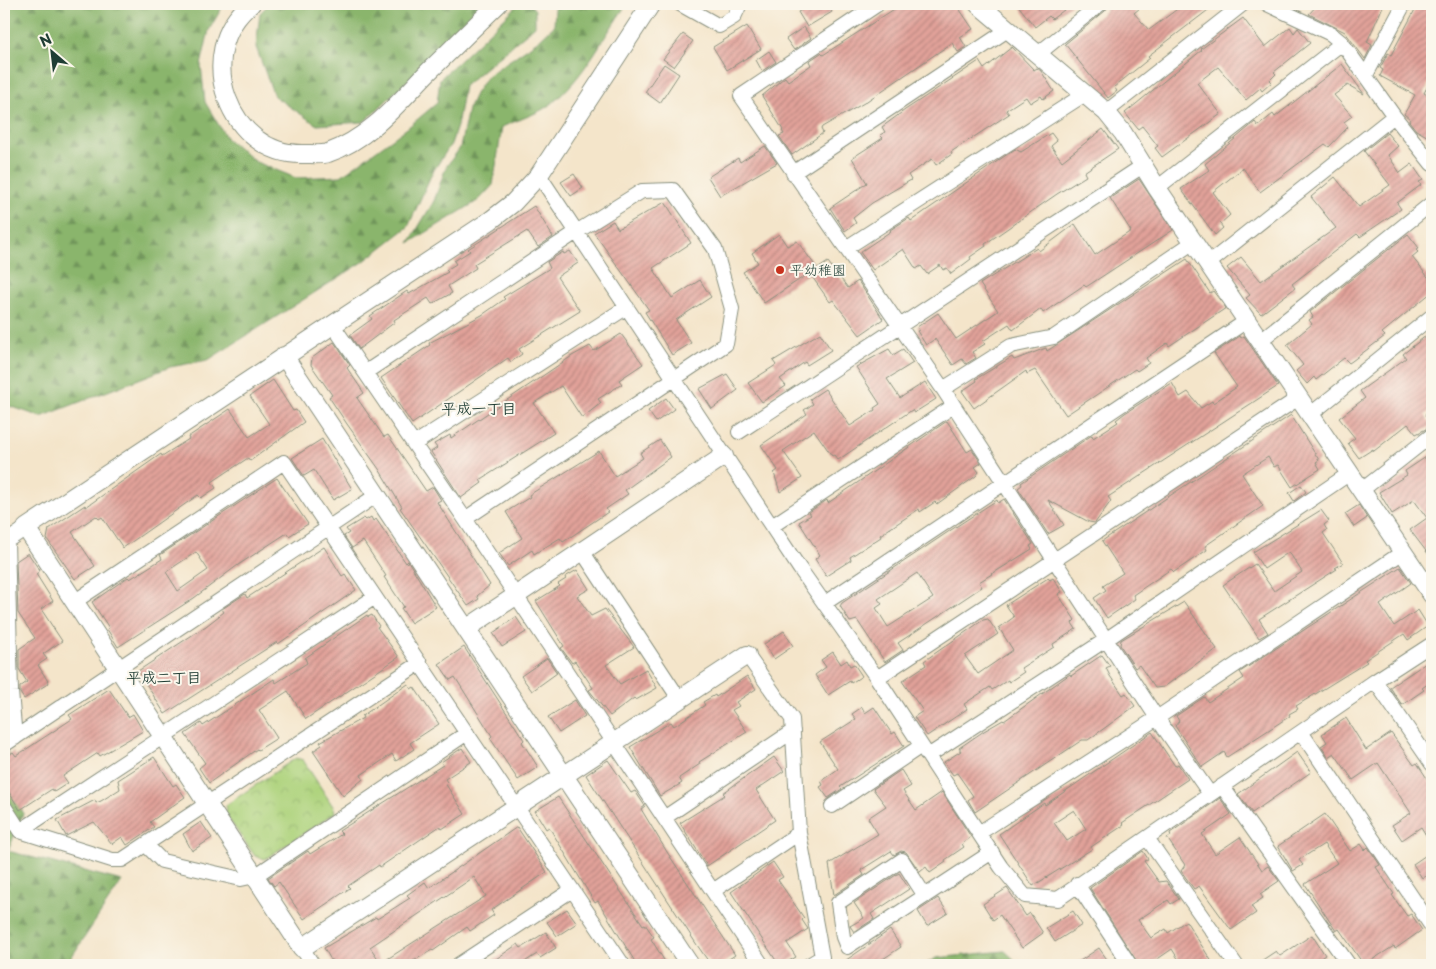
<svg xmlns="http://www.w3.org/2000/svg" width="1436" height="969" font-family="'Playpen Sans','Klee One',sans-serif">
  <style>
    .forest { fill: url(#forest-firs); stroke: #547950 }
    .park { fill: url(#park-crowns); stroke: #668858 }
    .building { fill: url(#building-hatch); fill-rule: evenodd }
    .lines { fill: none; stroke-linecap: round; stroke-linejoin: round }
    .minor-casing { stroke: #8a917f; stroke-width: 16 }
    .tertiary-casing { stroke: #8a917f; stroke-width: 20 }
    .minor { stroke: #fff; stroke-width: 14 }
    .tertiary { stroke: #fff; stroke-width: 18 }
    .poi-dot { fill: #c8321e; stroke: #fbf7ec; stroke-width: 2 }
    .labels { text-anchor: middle; stroke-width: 4; stroke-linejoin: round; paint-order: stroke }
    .poi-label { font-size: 14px; fill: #1f3d34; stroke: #fbf7ec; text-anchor: start }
    .neighbourhood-label { font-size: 15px; font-weight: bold; fill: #1f3d34; stroke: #fbf7ec }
  </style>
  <defs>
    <pattern id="forest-firs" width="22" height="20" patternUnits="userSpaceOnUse" patternTransform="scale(1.25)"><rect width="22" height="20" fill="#8ab56c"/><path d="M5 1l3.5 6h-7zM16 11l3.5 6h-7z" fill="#70945a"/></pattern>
    <pattern id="park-crowns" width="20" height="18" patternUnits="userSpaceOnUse" patternTransform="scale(1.25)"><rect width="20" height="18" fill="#aed37d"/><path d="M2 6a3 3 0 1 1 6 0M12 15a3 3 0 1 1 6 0" fill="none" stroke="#95b66d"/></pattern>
    <pattern id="building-hatch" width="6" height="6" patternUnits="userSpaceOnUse" patternTransform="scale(1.25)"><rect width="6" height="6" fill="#e2a29a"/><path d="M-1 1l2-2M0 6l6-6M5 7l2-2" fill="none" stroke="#b7857e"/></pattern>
  </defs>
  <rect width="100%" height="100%" fill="#fbf7ec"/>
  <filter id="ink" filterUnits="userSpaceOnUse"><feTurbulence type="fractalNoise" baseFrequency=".02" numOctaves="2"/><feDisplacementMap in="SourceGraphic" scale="10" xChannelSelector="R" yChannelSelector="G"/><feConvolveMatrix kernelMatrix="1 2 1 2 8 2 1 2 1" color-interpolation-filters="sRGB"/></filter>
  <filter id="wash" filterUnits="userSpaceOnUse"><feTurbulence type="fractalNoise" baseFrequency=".0096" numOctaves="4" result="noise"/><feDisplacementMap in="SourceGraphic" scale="20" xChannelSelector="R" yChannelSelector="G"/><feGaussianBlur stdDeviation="1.12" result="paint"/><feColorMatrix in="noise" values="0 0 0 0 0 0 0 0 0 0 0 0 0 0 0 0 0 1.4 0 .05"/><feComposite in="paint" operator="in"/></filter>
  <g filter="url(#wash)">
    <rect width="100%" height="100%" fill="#f4e5ca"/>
    <path class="forest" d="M4,4H224L209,30L201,65L205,102L227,139L256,162L296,178L341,176L406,129L437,103L440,79L519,4H530L535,10V26L464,86L457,126L451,144L432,173L408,227L363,262L208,360L170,367L41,417L4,404Z
      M269,4H488L364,122L317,125L274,96L256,47L260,13Z
      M552,4H627C602,38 583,81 548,106C535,115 517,120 502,127L493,185L479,200L409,243L434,201L446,167L460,148L468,109L475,94L487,76L539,40L554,26L555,10Z
      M4,741L23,814L8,851L122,881L66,965H4Z
      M1005,951L1020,965H924L936,958Z"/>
    <path class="park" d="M296,758L303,760L334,808L335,813L265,859L255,856L225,814L226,805Z"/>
    <g id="blocks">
      <path class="building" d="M810,4H827L832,12L807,27L798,12Z
        M902,4H956L973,29L960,37L966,47L958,52L952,43L864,103L822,127L821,129L823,133L792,155L779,136L784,134L782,131L783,130L762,96L785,77L788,81L811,65L809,61L821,53L823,55Z
        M1017,4H1072L1052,19L1049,16L1035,27Z
        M1110,4H1145L1134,13L1149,30L1184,4H1216L1148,56L1150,58L1114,87L1117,91L1108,98L1065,44L1105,11Z
        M1318,4H1384L1367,42L1372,45L1365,59L1345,32L1309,14Z
        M1418,4L1432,8V78L1424,93L1432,98V139L1416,130L1409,121L1410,119L1404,114L1415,95L1380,76L1383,70L1380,68L1388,53L1391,55Z
        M1243,18L1265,47L1290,27L1294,33L1298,28L1310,43L1274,72L1276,74L1270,80L1272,82L1262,91L1260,88L1246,100L1218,67L1197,83L1221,114L1162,157L1155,148L1158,146L1142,126L1138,129L1125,113L1202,50L1201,49Z
        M747,26L761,49L727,70L713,47Z
        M804,27L811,38L794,50L786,39Z
        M683,34L693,41L674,67L663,59Z
        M1012,47L1034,70L1037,68L1041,71L1054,91L1043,99L1041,96L1030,103L1026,97L1006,110L1009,114L951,152L952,154L936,165L932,159L908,175L911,180L872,203L853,218L856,223L845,231L830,208L867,183L852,158L883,138L880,135L885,132L882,127L905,110L979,61L984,69Z
        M769,51L776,62L762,71L756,60Z
        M664,64L679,74L660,103L645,92Z
        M1342,64L1364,94L1348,85L1334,95L1352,116L1344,122L1348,127L1329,147L1325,144L1260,192L1243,168L1213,192L1230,215L1220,224L1223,228L1215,235L1181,189L1209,170L1205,164L1255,122L1258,126L1273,114L1275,117Z
        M1103,129L1118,149L1084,172L1086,176L1057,194L985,244L986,246L970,257L971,259L951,274L947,268L943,270L940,265L927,274L921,266L916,269L903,249L873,270L860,252L891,231L890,230L909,218L911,221L1015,149L1021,152L1051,133L1057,141L1051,146L1062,161Z
        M1387,133L1398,146L1388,155L1400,173L1412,164L1423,180L1419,182L1421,185L1397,203L1401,209L1360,237L1357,234L1292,284L1295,288L1261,314L1246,298L1250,295L1227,268L1241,257L1261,281L1336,228L1311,197L1335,177L1359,207L1390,185L1364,151Z
        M765,146L777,163L720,196L708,177L738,158L740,162Z
        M574,174L583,188L571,196L561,182Z
        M1139,179L1173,230L1086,287L1084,285L1043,313L1041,309L1013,330L1009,324L983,341L985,344L972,352L976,358L966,364L962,359L953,365L935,339L926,345L917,331L919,330L917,327L938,313L956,339L998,311L980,284L1037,248L1039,251L1075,224L1095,255L1131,231L1110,198Z
        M665,202L691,243L653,268L672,298L700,280L711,297L676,320L691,343L672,355L645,312L649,310L594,233L613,221L618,229Z
        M534,206L553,237L538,247L527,231L474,264L476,268L448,286L452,293L432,304L428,298L394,320L395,322L359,349L350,335L372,319L370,316L407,291L409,294L448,272L446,270L456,264L454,261L470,251L468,249Z
        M779,234L787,246L797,241L817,268L764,303L743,272L758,263L752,253Z
        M1408,234L1419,248L1416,250L1418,252L1412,257L1432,282V292L1382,333L1385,336L1352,361L1349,363L1344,358L1316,380L1314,377L1307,384L1296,371L1303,365L1287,345L1312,324L1309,320L1313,317L1310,312Z
        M570,251L578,263L557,277L580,311L519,349L522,354L511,362L508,358L412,424L381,378L430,345L429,343L482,315L505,299L503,297L550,268L547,262L563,252L564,254Z
        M1187,259L1210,293L1213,291L1226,308L1169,346L1167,343L1146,358L1149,363L1137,371L1135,369L1066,415L1035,370L1027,374L1026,371L974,408L962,391L977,381L976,379L1012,357L1014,360L1046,348L1047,351Z
        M828,262L848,288L858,281L883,319L860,335L833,300L830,302L810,274Z
        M1432,331V409L1425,415L1432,426L1416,434L1408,424L1374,451L1373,449L1359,458L1348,443L1355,438L1339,418L1365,398L1360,391L1406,358L1403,354Z
        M820,333L831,350L807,365L805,362L780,379L786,386L762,402L748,383L776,365L773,361Z
        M621,334L643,364L619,380L622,384L598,399L601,403L582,418L561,386L534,403L554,433L480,480L482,483L461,498L431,452L437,448L434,444L450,435L451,438L572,356L590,346L594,351Z
        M1240,336L1241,338L1244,336L1278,386L1108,497L1111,501L1095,523L1089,522L1048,500L1064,525L1048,534L1018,488L1022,485L1021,483L1092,435L1093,438L1118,422L1116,420L1125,413L1172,383L1180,397L1188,392L1201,408L1212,401L1213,403L1237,387L1214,353Z
        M334,342L350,365L347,368L364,393L357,398L384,437L388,435L426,491L433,487L441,500L437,502L490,585L477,596L479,599L468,606L400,508L402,507L379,469L347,424L329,397L332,395L311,365L312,358Z
        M889,349L893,355L903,349L913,363L887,379L900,398L925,382L936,399L914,413L912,410L838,460L834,455L832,456L814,430L783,451L802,478L780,492L774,473L778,470L761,445L807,414L804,410L813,404L810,399L825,389L850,426L875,410L874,408L880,404L856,367Z
        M727,374L738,390L712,409L699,389Z
        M273,380L293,411L296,410L304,422L250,461L248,458L212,482L216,488L201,498L198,495L123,548L102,517L99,519L96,516L72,532L95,566L75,579L47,539L49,529L85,505L86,507L161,454L162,456L189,439L188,437L230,409L249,437L269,424L250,396Z
        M666,398L674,409L656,422L648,411Z
        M1291,415L1319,460L1316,462L1320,469L1292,487L1278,465L1274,467L1268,457L1242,474L1263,506L1205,546L1207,550L1174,572L1171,569L1133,595L1135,599L1107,618L1094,598L1106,590L1103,586L1123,573L1102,541Z
        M947,421L967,452L972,449L981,463L975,467L979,472L976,476L937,504L935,502L920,512L919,509L880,535L881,537L850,557L851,560L826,576L815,559L820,555L799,522L811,515L809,512L827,500L828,503Z
        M322,439L352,489L333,500L314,470L304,476L292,458Z
        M660,440L671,457L625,490L628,494L606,509L608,512L563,542L560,538L534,554L532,550L508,566L499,553L522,538L506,512L530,497L529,495L599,451L615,476L643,458L640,453Z
        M1432,453V559L1410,530L1427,518L1414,500L1392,514L1379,492L1407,475L1405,471Z
        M277,478L308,524L289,536L287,533L238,565L194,598L118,647L107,629L109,628L92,602L128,577L130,579L162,559L160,555ZM196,552L208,570L178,591L166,572Z
        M1301,485L1306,492L1294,501L1289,493Z
        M1004,499L1033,544L1030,546L1032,549L979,582L982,587L898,643L903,650L885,662L857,620L850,622L840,606L842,603L954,528L997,500L998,503ZM917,573L933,598L888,627L876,608L882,604L878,599Z
        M1359,505L1367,518L1354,527L1345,514Z
        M1321,510L1329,521L1324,525L1327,530L1323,533L1343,563L1335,568L1337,569L1259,619L1268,633L1259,638L1223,585L1255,564L1274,591L1302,572L1289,552L1264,569L1253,552Z
        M371,517L373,521L376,519L406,563L408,561L436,607L411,623L401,608L404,607L384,577L386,576L363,541L352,548L344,536L349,533L346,529L364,518L366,520Z
        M324,547L342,576L345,574L356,590L278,644L277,642L165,714L138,671L206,626L224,612L222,609L245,594L247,598Z
        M28,553L40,571L36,574L53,601L41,609L62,641L43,654L47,659L38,665L49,683L24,699L20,693V687L27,682L19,669V649L35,638L18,613L16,561Z
        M1400,567L1411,583L1380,605L1394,626L1418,610L1428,626L1408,640L1404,634L1365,660L1367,662L1296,706L1298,709L1289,714L1290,716L1227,757L1224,752L1202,767L1175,726L1179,721L1176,716L1204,697L1208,702L1244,678L1240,672Z
        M577,570L589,589L577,596L591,616L605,609L634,647L606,665L620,684L646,669L657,688L636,700L634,698L610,716L589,690L593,688L575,661L572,663L561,648L564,646L536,601L560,586L558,584L566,579L565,577Z
        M1048,578L1050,580L1053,578L1062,592L1058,594L1075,620L1072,623L1076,629L1053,644L1054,647L1021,668L1024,672L1009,682L1008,680L992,690L990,687L964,704L967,709L927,736L914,717L923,711L902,681L926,665L924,661L983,620L988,619L998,634L965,656L978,674L1013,650L999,628L1014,617L1006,605Z
        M1184,602L1217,649L1164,687L1155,688L1139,665L1135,668L1120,645L1121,640Z
        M367,615L368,617L372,615L379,626L377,627L399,657L306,719L288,691L259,710L277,738L258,750L257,749L209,783L199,768L205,763L185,734L201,723L203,726L274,679L276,683L307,663L305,658Z
        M516,617L526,632L502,647L493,633Z
        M784,631L793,646L774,659L764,644Z
        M464,647L524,740L522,742L538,767L518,780L490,738L492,736L455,677L450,680L439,664Z
        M833,652L841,664L847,660L850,666L854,664L862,676L851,683L850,681L828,695L815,675L826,667L821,660Z
        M1102,655L1110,666L1106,668L1110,676L1123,695L1126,693L1135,706L1088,740H1082L975,812L968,800L973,796L957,773L953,775L944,762L961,751L959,748L984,731L1003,720L1004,721L1070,674L1071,676Z
        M547,658L557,673L532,691L521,676Z
        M1432,659V681L1422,688L1424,690L1402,705L1390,687Z
        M747,676L756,689L736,702L739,706L732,710L747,732L699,762L700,764L679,778L682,783L660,796L630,747L671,722L674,726L705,705L703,702L715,695L716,697Z
        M408,684L411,689L414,687L439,724L410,743L414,749L396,761L392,754L361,775L363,779L343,796L313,751L322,745L320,742L363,718L362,716Z
        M109,689L128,717L133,714L143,731L100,756L98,753L63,776L68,783L54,792L52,789L20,810L4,784V758L13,752L16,756L72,719L69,715Z
        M575,700L585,716L559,733L548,717Z
        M862,707L865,713L874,707L892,734L895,732L904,746L840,787L842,789L828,798L820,787L823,785L821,781L838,769L820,742L856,719L852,714Z
        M1346,718L1366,750L1391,733L1414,765L1417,763L1432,786V845L1421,827L1402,840L1392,825L1411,813L1378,763L1353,780L1334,753L1328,757L1321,746L1327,742L1322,734Z
        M1152,732L1175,766L1178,764L1188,779L1122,823L1124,825L1091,847L1092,849L1033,886L999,834L1044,803L1045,805ZM1074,810L1086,829L1067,841L1054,823Z
        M462,748L471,762L445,779L447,782L445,783L465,814L442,829L440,826L380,867L379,865L348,886L350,888L304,919L279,882L274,886L268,878L308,851L310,854L342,834L339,831L443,765L441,762Z
        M1297,752L1311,772L1252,813L1238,794Z
        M154,757L173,786L176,784L185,797L150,822L154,827L127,845L122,837L112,844L94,822L66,836L57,820L95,800L96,803L101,801L120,789L118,780Z
        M774,757L784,771L756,790L775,820L707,866L680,823L725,795L723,793Z
        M608,760L631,793L635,791L645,806L641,809L667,852L735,955L720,965H711L697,945L586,775Z
        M901,770L911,786L903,791L916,810L942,792L971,837L962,844L964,847L945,860L946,862L930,873L926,867L920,872L906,852L901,851L894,855L891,851L861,870L864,875L834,895L829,864L878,834L868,818L886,806L873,789Z
        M558,797L643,925L645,924L654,937L651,939L667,965H637L598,901L595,903L549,827L546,829L535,811Z
        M1220,798L1231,814L1202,834L1215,854L1240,837L1262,870L1268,866L1279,881L1260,894L1263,898L1251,906L1256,913L1231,930L1199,886L1194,889L1181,871L1185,865L1167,838L1171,836L1170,833Z
        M1325,814L1350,851L1361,844L1365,850L1368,847L1380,865L1376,867L1394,894L1392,895L1407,916L1411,914L1422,930L1395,949L1394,946L1364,965L1339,929L1336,931L1305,884L1337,863L1324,844L1299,860L1303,865L1293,871L1278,846Z
        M201,822L212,838L192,851L183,834Z
        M517,827L547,872L491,910L494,915L470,931L467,927L433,951L432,950L407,965H334L324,948L376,917L377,919L410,898L407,895L425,882L429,888ZM474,877L486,896L381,963L370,947Z
        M1143,851L1148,859L1144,861L1159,882L1166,881L1179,899L1171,904L1168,900L1138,920L1151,938L1166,929L1168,933L1186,921L1214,965H1182L1172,949L1149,965H1139L1090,888Z
        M1432,851V872L1422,878L1413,864Z
        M773,862L783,877L778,880L804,918L802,920L808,929L787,943L796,957L782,965H779L731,892Z
        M899,873L909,889L871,914L874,919L854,932L850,926L864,918L854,903Z
        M1007,888L1026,916L1030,913L1043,933L1022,948L1000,915L993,920L983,904Z
        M938,898L948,913L927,926L918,911Z
        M567,909L577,923L557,936L547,922Z
        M1073,911L1082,925L1055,942L1046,928Z
        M890,930L901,947L874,965H839Z
        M546,932L556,948L540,958L537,954L520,965H487L518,944L521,948Z
        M1312,935L1325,955L1310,965H1255L1276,951L1280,956Z
        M1099,948L1111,965H1074Z"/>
    </g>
  </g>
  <g filter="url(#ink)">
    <use href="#blocks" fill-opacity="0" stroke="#8a917f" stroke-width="1"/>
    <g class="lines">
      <g class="minor-casing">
        <path id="minor" d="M680,4L719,26L734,17L740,4
          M878,4L741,96L943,389L1157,718L1210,794
          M1267,4L1331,34L1342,43L1394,116L1432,164
          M1038,54L1100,4
          M1366,75L1404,4
          M1106,112L1243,4
          M793,173L1009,29
          M539,175L800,569L877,678L1001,867L1025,896L1058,899L1375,681L1432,644
          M1157,188L1342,43
          M846,248L1085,94
          M1209,263L1394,116
          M332,324L465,519L762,965
          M1261,340L1432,203
          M366,372L578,231L642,191L673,190L715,249L732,309L726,344L465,519
          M943,389L1011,346L1054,337L1195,241
          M1311,414L1432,316
          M739,432L1144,165
          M414,444L627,307
          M1362,490L1432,435
          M772,526L952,407
          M582,551L680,700
          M74,602L284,462L623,965
          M825,603L1248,320
          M747,655L792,719L799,833L822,957L809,965
          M877,678L1300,397
          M1375,681L1432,764
          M1301,732L1432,927
          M15,738L11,692L7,541L26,528
          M4,745L377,495
          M928,756L1107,639L1350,473
          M1222,786L1349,965
          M4,806L20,831L112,860H122L420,663
          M832,806L921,746
          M664,818L793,731
          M20,831L375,597
          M979,833L1157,718L1403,552
          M1147,838L1236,965
          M146,845L162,861L241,879L255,876L467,733
          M1077,884L1130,965
          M713,891L799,833
          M925,896L902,860L838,903L843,937L847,947L992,852
          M302,948L313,965
          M458,965L572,890"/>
      </g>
      <g class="tertiary-casing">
        <path id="tertiary" d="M251,4C191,52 229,157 305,154C312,154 321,155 328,153C369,139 398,103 427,73C451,50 474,27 498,4
          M651,4L539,175L513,203L491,220L26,528L302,948L747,655
          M978,4L1106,112L1123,133L1157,188L1432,595
          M284,356L690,965
          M466,629L724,456"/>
      </g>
      <use href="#minor" class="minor"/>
      <use href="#tertiary" class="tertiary"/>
    </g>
  </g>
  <circle class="poi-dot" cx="780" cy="270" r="5"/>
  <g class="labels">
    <g class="poi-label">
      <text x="790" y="275">平幼稚園</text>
    </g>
    <g class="neighbourhood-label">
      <text x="479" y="414">平成一丁目</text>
      <text x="164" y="683">平成二丁目</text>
    </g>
  </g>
  <rect width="1436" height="969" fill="none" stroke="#fbf7ec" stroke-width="20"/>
  <g transform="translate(52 52) rotate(332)" stroke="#fbf7ec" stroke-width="4" paint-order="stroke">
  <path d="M0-4L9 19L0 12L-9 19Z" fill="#1f3d34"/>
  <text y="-8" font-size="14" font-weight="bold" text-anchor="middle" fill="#1f3d34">N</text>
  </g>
</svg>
